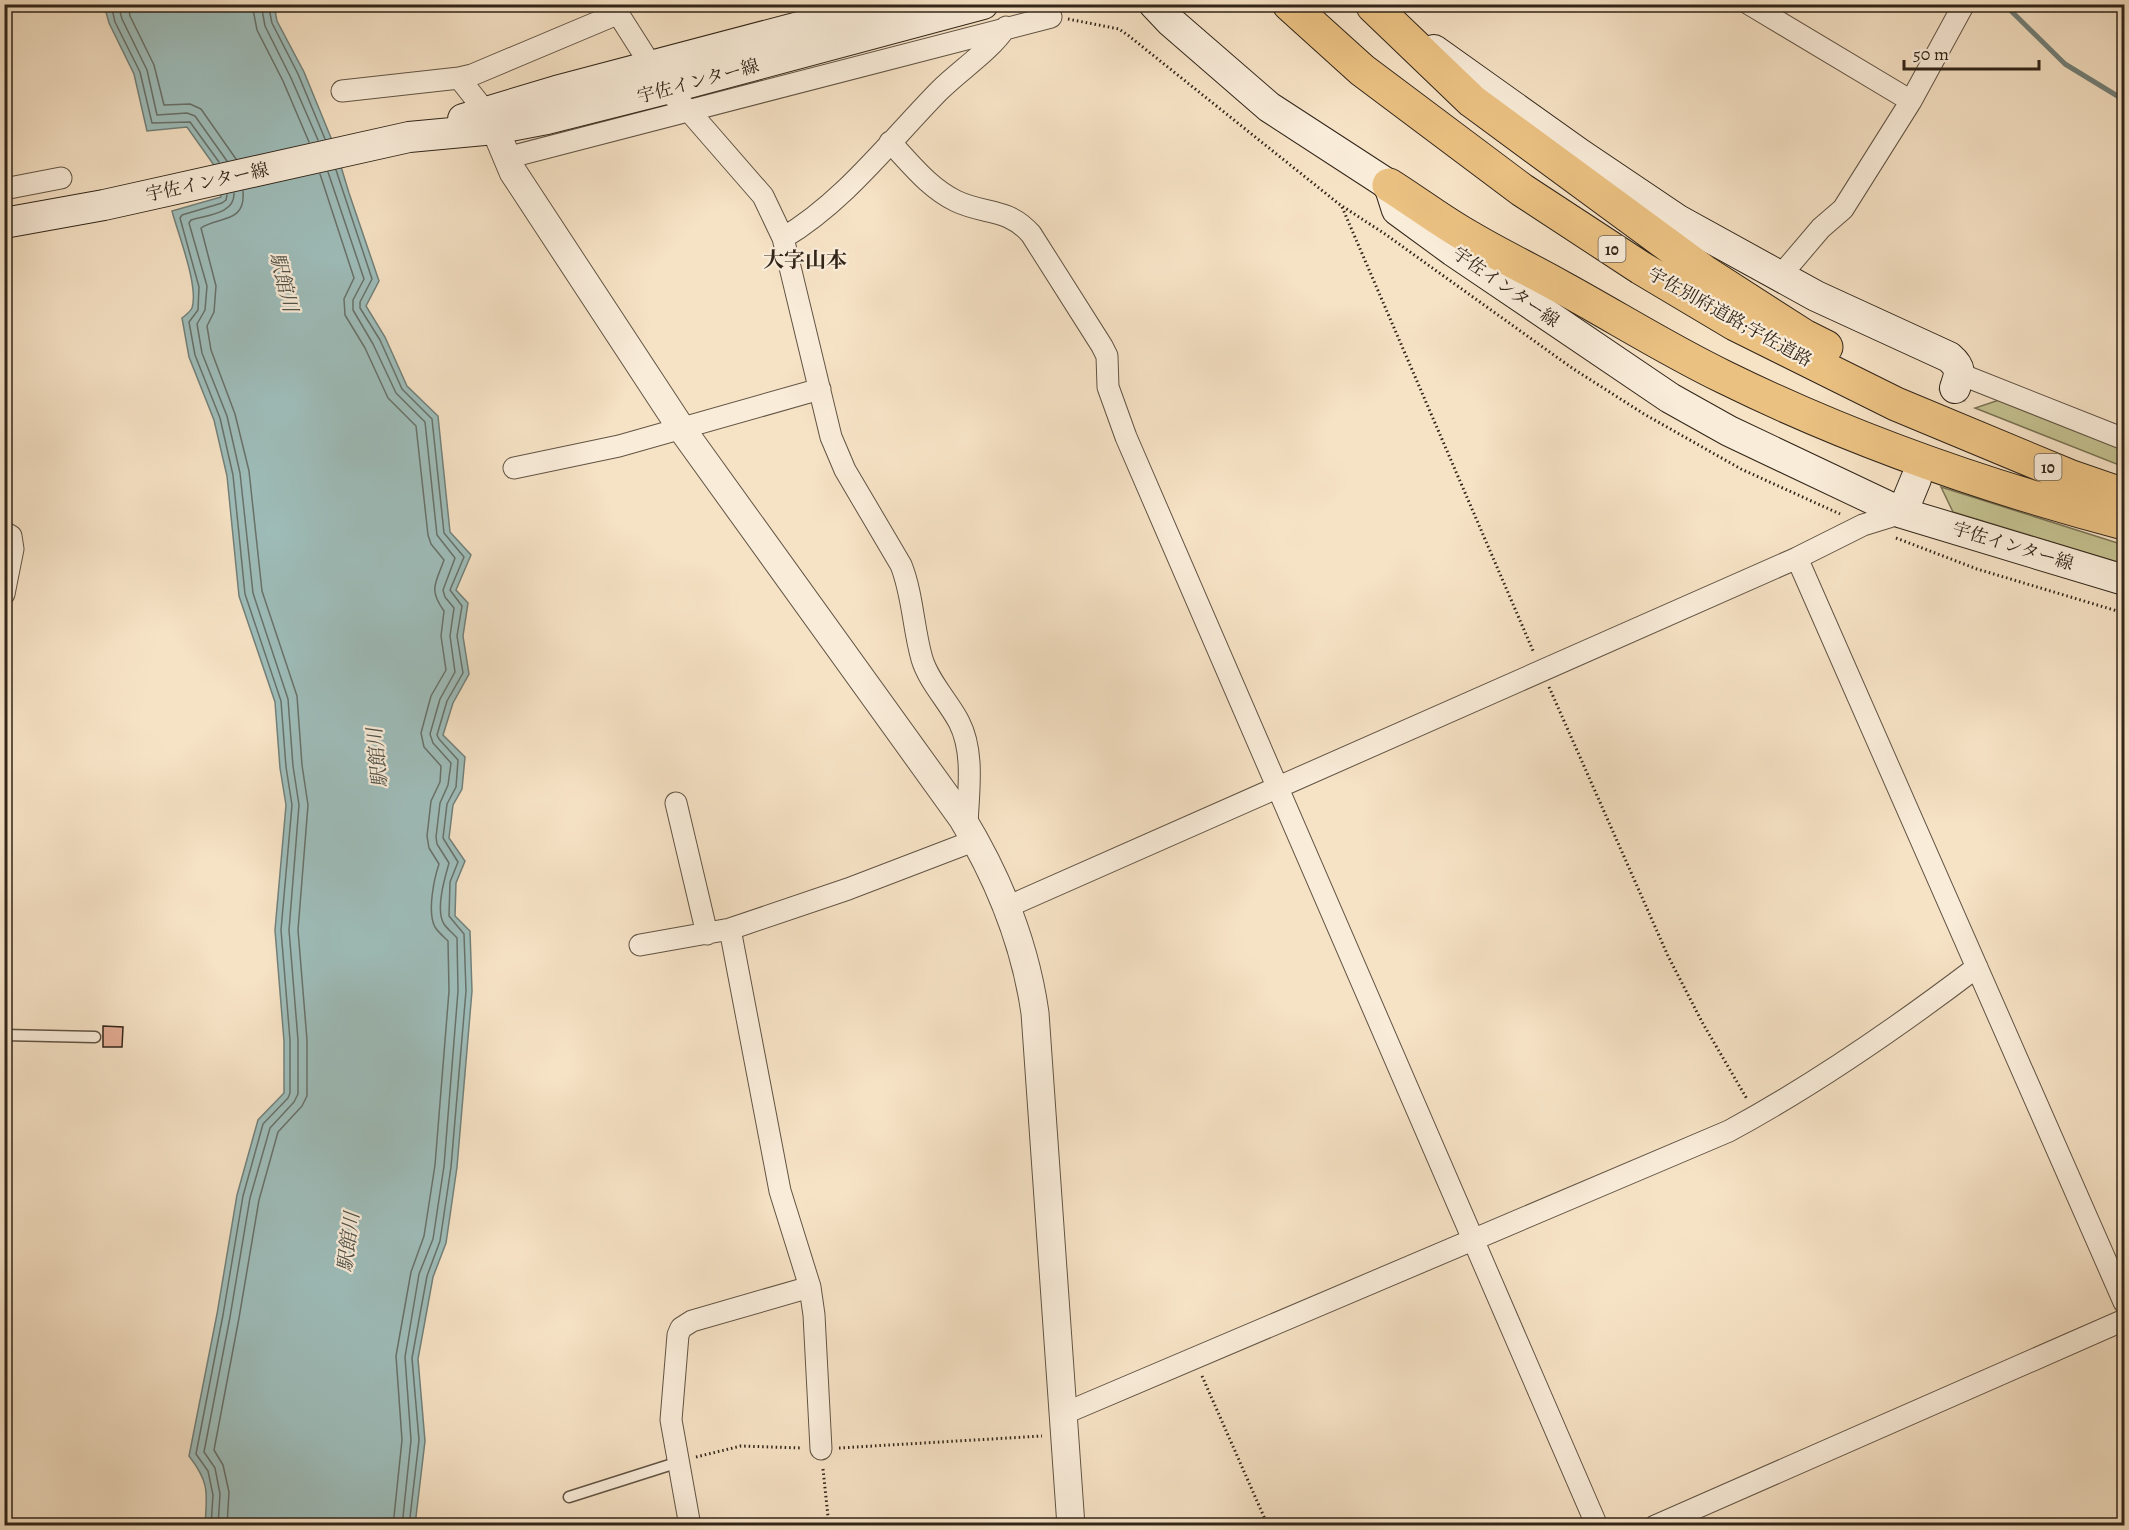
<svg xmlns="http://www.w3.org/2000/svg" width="2129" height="1530" font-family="Alegreya,'Noto Serif JP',serif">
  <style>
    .green { fill: #c4c190; stroke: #7a7354; stroke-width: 1.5 }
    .water { fill: #9ebdba; stroke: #72807a; stroke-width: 1.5 }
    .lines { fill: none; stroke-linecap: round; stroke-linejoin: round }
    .shore { stroke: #68716a; stroke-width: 1.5 }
    .stream { stroke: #72807a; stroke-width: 5 }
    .building { fill: #e4ac94; stroke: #312519; stroke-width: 1.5 }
    .secondary-tunnel { stroke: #cfbca3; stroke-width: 30; stroke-dasharray: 30 15; stroke-linecap: butt }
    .service-casing { stroke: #625444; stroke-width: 13 }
    .minor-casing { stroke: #625444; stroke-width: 23 }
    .tertiary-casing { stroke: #625444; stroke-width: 29 }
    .secondary-casing { stroke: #312519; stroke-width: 32 }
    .motorway-casing { stroke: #312519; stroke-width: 35 }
    .path { stroke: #312519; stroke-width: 3; stroke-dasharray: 1.5 3; stroke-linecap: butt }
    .service { stroke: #f9ecd9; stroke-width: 10 }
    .minor { stroke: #f9ecd9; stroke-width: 21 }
    .tertiary { stroke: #f9ecd9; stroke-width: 27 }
    .secondary { stroke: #f9ecd9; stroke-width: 30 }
    .motorway { stroke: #ebc182; stroke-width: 33 }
    .labels { text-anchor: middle; stroke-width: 4.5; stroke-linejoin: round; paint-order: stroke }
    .shield { fill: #f9ecd9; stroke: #6d6153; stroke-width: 1.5 }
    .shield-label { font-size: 16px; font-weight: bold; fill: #312519 }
    .street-label { font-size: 18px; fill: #312519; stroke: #f9ecd9 }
    .water-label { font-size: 20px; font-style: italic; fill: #525349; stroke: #f9ecd9 }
    .quarter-label { font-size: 21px; font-weight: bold; fill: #312519; stroke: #f9ecd9 }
  </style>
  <rect width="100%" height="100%" fill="#f6e2c5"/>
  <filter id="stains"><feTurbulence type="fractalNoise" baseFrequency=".00333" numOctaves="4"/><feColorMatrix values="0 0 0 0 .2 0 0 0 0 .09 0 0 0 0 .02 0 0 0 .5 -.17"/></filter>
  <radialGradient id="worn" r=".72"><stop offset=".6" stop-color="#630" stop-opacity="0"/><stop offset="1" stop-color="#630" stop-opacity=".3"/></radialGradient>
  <path class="green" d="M1999,400L2124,448V467L1975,408Z
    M1941,487L2124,545V564L1953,512Z"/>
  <path class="water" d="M104,5H274L277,21L304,72L336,150L349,193L379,281L366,306L385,337L407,386L438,416L450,532L471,555L456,590L468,603L463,636L469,674L453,703L443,735L465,757L462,789L453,805L449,838L465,861L456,883L455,916L470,931L472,991L457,1167L446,1243L433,1277L418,1359L425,1441L415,1525H205C207,1493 210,1483 189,1456L217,1314L237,1195L258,1120L284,1093V1041L275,930L286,805L280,768L275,702L239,596L227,476L214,420L189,357L182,318C186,315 190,312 192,308C199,286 178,234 172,211L221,197L216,168L187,127L147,131L134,74L109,23Z"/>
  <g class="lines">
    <path class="shore" d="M111,4L115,22L140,72L152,123L190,122L219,162
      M118,4L122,19L147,70L157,115L187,113L195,116L227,161
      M128,4L130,16L154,65L164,105L190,104L201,109L236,159
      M252,4L257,30L283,81L309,142
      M261,4L265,26L291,78L318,140
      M268,4L272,23L298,74L325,139
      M336,170L372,279L360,302V308L380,340L402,389L432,419L444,533L464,557L450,590L462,606L457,636L463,673L447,701L437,735L439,739L458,760L456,787L447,804L443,838L458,862L450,882L449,916L464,934L466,991L451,1167L440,1241L427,1276L412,1358L419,1440L409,1526
      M328,172L364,279L353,300V310L373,344L396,393L425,422L437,535L455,558L443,590L445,597L454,608L450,636L455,672L440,699L430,734L433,743L451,763L448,785L440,803L436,837L437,844L449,863C445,877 435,910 444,924C447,929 453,933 457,938L458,991L444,1166L433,1239L419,1274L405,1357L411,1440L402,1526
      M320,174L354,278L344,299L345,315L365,348L388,398L416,426L428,535L431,544L444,560C436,583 428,589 444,611L441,636L446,670L431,696L421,733L424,747L441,766L440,782L431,801L427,836L429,848L439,864C434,879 427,912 435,927C438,932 444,937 448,941L449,991L435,1165L424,1236L411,1272L396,1356L402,1440L393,1526
      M211,1526L213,1495L208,1471L196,1454L223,1315L243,1196L263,1124L288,1098L290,1093V1040L281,930L292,805L286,767L281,701L245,594L233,475L220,418L195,355L189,322L198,310L199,287L180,218L182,215L222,203L226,200L227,195
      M218,1526L220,1494L215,1468L204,1452L230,1317L250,1198L270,1128L294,1102L298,1094V1040L289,930L299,805L293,766L288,699L253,593L240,473L227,416L202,353L197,324L205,310L207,286L189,223L191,220C207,215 235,214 234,193
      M227,1526L229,1492L223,1465L214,1450L239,1318L259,1200L278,1132L302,1106L307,1096V1040L298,930L308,805L302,765L297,696L262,591L249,471L235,414L211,350L207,326L214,312L216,286L201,228C218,216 246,224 243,191"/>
    <path class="stream" d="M2004,4L2065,64L2124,100"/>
  </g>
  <path class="building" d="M103,1026L123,1027L122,1047H103Z"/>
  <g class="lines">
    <path class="secondary-tunnel" d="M1916,479L1955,388"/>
    <g class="service-casing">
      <path id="service" d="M4,1035L95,1037
        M569,1497L679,1462"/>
    </g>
    <g class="minor-casing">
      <path id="minor" d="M612,4L666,89L689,111L763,196L783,238L831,437L845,470L901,565C913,595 913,628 922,659C929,682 948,701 959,722C975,753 968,793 967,826
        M1749,4L1911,101
        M459,78L485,111
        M342,91L459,78L472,75L617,14
        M890,142C911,164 929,188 956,201C985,215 1007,207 1031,234L1102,346L1107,356L1108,387L1126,437L1597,1526
        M506,158L1051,17
        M4,189L61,178
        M783,238C844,202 890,141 939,91C961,69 989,52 1006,27
        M1781,275L1821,228L1843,209L1911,101L1964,4
        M1960,374L2124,439
        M514,468L619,446L820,389
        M4,532L11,536L13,549L4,594
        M1797,558L2124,1302
        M676,803L707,934
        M1007,907L1797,558L1863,525L1902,513
        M730,929L780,1191L810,1287L814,1315L821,1449
        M640,945L730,929L848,889L976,840
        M1063,1414L1729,1131C1816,1084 1898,1027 1977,967
        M690,1526L671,1420L678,1335L681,1328L692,1321L810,1287
        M1655,1526L2124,1320"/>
    </g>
    <g class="tertiary-casing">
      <path id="tertiary" d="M486,112L495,129L513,172L681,428L962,818C999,879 1025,943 1035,1013L1071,1526"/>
    </g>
    <g class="secondary-casing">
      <path id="secondary" d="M1154,4L1171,22L1269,107L1389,185L1397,210L1453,251L1670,398L1729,431L1902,513L2124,580
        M1434,50L1580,154L1678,220L1816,296L1949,357C1962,368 1960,373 1955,388
        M463,119L556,91L886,4
        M4,223L104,205L409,137L495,129L547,119L666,89L983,4
        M1902,513L1916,479"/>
    </g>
    <g class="motorway-casing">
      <path id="motorway" d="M1289,4L1362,70L1522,190L1641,268L1735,324L1896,404L2069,476L2124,495
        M1373,6L1472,101L1706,273L1804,336L1826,347
        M1389,185C1416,202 1442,222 1469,237C1499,255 1531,270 1561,287C1616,317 1668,350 1724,377C1852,440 1987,487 2124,523"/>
    </g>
    <path class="path" d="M1068,19L1119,29L1129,36L1339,204L1385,234L1572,368L1644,414L1741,469L1840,514
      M1342,207L1534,653
      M1896,538L1977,569L2124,613
      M1549,687L1668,956L1702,1022L1747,1099
      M1202,1376L1268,1526
      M839,1448L1042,1436
      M696,1457L741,1446L802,1448
      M823,1469L829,1526"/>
    <use href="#service" class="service"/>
    <use href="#minor" class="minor"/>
    <use href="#tertiary" class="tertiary"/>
    <use href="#secondary" class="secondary"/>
    <use href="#motorway" class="motorway"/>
  </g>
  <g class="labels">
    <g class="shield">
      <rect x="1598.5" y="236" width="27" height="26" rx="4.5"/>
      <rect x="2034.5" y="454" width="27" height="26" rx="4.5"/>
    </g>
    <g class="shield-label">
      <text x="1612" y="255">10</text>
      <text x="2048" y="473">10</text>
    </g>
    <g class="street-label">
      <text transform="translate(698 81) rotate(-15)" y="6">宇佐インター線</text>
      <text transform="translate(207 182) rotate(-12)" y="6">宇佐インター線</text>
      <text transform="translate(1506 287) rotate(35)" y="6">宇佐インター線</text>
      <text transform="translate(1730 317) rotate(29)" y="6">宇佐別府道路;宇佐道路</text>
      <text transform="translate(2013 546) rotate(17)" y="6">宇佐インター線</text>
    </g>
    <g class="water-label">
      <text transform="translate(284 282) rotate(76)" y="7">駅館川</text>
      <text transform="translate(377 758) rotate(-96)" y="7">駅館川</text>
      <text transform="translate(348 1242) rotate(-83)" y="7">駅館川</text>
    </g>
    <g class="quarter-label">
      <text x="805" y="267">大字山本</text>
    </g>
  </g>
  <rect width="2129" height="1530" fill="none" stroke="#f6e2c5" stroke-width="24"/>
  <rect x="6" y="6" width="2117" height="1518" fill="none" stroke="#312519" stroke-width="3"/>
  <rect x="12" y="12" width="2105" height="1506" fill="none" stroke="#312519" stroke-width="1.5"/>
  <path d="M1904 60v9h135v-9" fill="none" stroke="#312519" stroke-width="3"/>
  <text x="1913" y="60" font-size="18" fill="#312519" stroke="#f9ecd9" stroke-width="4.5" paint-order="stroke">50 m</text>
  <rect width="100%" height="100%" filter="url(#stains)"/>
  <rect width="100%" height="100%" fill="url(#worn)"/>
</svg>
